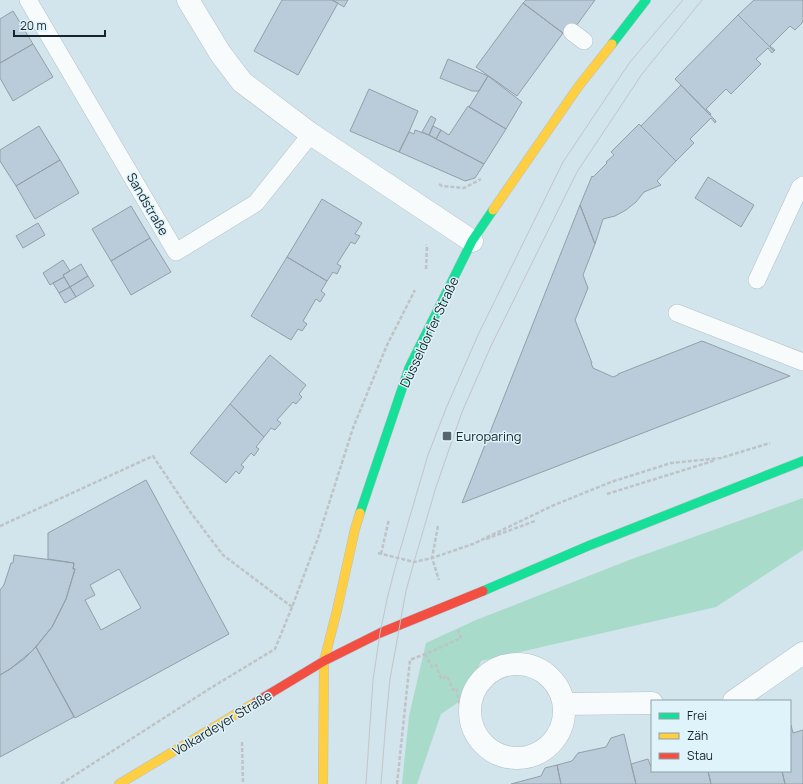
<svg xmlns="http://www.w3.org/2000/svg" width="803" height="784" font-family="Manrope,sans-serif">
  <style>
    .green { fill: #a8dbca }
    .building { fill: #bacbda; stroke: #949fa7; fill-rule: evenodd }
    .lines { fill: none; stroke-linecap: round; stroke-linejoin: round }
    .lane-casing { stroke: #b3c1c7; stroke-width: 18 }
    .street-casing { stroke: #b3c1c7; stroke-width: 23 }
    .fast-casing { stroke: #b3c1c7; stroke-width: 10 }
    .slow-casing { stroke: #b3c1c7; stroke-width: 10 }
    .jam-casing { stroke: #b3c1c7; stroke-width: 10 }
    .path { stroke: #bec4c6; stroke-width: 2.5; stroke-dasharray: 4 2; stroke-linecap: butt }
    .lane { stroke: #f8fbfc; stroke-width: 17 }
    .street { stroke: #f8fbfc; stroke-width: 22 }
    .fast { stroke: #16e098; stroke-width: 9 }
    .slow { stroke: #ffcf43; stroke-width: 9 }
    .jam { stroke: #f24e42; stroke-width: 9 }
    .tram { stroke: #c2c6c8; stroke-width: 1 }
    .poi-dot { fill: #58676d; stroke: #dff3fb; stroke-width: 1.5 }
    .labels { text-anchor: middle; stroke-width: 3; stroke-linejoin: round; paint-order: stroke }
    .street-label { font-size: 13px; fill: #172429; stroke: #dff3fb }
    .poi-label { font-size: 13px; fill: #172429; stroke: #dff3fb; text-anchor: start }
  </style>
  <rect width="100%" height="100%" fill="#d2e4ec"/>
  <path class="green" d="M803,498V550L716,607L481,661L466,697L441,714L417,784H402L409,716L426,643L476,620L632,559Z"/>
  <path class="building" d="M282,0H332L338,3L298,75L254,51Z
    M332,0H348L344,7Z
    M526,0H595L568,37L523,3Z
    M754,0H803V22L795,30L790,26L770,46L775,50L774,51L738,15Z
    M523,3L563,33L517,96L476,67Z
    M13,11L33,44L0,63V19Z
    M738,15L774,51L772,53L768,48L756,59L761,64L731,94L726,89L706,109L711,114L710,115L675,79Z
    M33,44L53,77L13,101L0,78V63Z
    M448,59L488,76L479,91H472L440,78Z
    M488,76L522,102L506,129L469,107Z
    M681,85L716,121L715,123L711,118L690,139L694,143L676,161L641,126Z
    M369,89L418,111L409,132L399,152L350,131Z
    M468,106L506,129L484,164L436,139L441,130L449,135Z
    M431,116L436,119L429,135L422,132Z
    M639,124L676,161L657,181L661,185L644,192L636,202L626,210L615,216L603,219L595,244L580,205L592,176L593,177L607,163L606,162L614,155L611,152Z
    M39,126L60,160L16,186L0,161V150Z
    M433,126L441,130L436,139L429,135Z
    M415,130L429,135L484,164L475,178L465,181L399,152L409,132L414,134Z
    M60,160L79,193L35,219L16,186Z
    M708,177L754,205L741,227L695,198Z
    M322,199L362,223L355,234L360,236L355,244L351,242L337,264L341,266L337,274L333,272L327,281L287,257Z
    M580,205L595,244L583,275L588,288L575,320L592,363H591L593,368L613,377L618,375V374L702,341L790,376L462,503Z
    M131,206L150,238L111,261L92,229Z
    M38,223L45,235L23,248L16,236Z
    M150,238L171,272L131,295L111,261Z
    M287,257L327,281L321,291L325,294L320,302L316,299L303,321L307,324L302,331L298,329L291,340L251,316Z
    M63,260L70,271L63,275L64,277L50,285L43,273Z
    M81,264L88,276L70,287L63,275Z
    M88,276L94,286L76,297L70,287Z
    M64,277L70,287L59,293L53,283Z
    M70,287L76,297L65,303L59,293Z
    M270,355L306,385L299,394L302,397L296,404L293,402L277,420L281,423L275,430L271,428L264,437L230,404Z
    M230,404L264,437L256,447L259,449L254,456L251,453L241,465L244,467L239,474L236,471L226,483L190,453Z
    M146,480L229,634L75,718L36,647L52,627L66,599L75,569H73L74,563L48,559V533ZM119,569L141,608L101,630L85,600L95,595L90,585Z
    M14,555L74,563L73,569H75L66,599L52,627L32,651L10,669L0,675V590L4,585L11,563H13Z
    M36,647L74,717L0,757V675L10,669L24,659Z
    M790,725H791L793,733L803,730V784H785L782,771H790Z
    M624,734L636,784H561L557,765L572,761L578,753L606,747L611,738Z
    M648,759L651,767H652V771H708L711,784H636L631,764Z
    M557,765L561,784H511L541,776L545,768Z
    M708,771H782L785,784H711Z"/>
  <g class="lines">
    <g class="lane-casing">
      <path id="lane" d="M28,0L176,252L256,203L311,134
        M572,32L584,41
        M757,280L800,187L803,185
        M677,313L803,362"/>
    </g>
    <g class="street-casing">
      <path id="street" d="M188,0L220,53L242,82L311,134L472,241
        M470 711a47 47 0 1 1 94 0a47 47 0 1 1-94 0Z
        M734,701L803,653
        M564,704L652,703"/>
    </g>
    <g class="fast-casing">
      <path id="fast" d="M612,44L646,0
        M360,513L409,368L472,241L493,210
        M483,591L588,546L803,461"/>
    </g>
    <g class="slow-casing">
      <path id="slow" d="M493,210L578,87L612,44
        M119,784L256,702
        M323,784L324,661L337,610L355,529L360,513"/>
    </g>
    <g class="jam-casing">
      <path id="jam" d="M256,702L324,661L380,633L483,591"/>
    </g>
    <path class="path" d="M439,184L442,186L464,188L481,179
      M426,269L427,246L426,245
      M607,494L716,460
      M0,526L153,456L191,513L223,555L292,607
      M438,526L432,558L439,580
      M486,539L535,521
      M378,553L414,562L432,558L473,544L552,506L611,482L671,463L721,458L770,443
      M381,554L389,519
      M425,654L432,667L436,665L441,679L447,676L453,690L456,688L461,710L470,708
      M242,742L243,784
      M61,784L209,689L275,649L292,607L318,538L353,428L387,345L415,290
      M397,784L410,660L435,650L461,638L458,630"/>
    <use href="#lane" class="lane"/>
    <use href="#street" class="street"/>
    <use href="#fast" class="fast"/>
    <use href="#slow" class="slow"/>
    <use href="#jam" class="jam"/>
    <path class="tram" d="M366,784L373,680L380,633L388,595L398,557L428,455L447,406L478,335L563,162L630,62L683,0
      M381,784L386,720L390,679L406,591L414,562L436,487L462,412L491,346L577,172L642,74L702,0"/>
  </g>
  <rect class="poi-dot" x="442" y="431" width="10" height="10" rx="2"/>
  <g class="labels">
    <g class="street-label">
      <text transform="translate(148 204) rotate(60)" y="5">Sandstraße</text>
      <text transform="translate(429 332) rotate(-65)" y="5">Düsseldorfer Straße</text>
      <text transform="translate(222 723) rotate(-31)" y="5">Volkardeyer Straße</text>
    </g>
    <g class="poi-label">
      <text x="456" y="441">Europaring</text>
    </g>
  </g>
  <rect x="651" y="700" width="140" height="72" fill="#dff3fb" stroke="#8fa0a7"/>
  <rect x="659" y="713" width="20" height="6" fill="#16e098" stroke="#8fa0a7"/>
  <text x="687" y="720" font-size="12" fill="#172429">Frei</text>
  <rect x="659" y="733" width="20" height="6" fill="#ffcf43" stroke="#8fa0a7"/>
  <text x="687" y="740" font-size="12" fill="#172429">Zäh</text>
  <rect x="659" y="753" width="20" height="6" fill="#f24e42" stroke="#8fa0a7"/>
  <text x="687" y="760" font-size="12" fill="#172429">Stau</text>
  <path d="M14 30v6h91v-6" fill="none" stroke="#172429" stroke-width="2"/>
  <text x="20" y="30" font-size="12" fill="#172429" stroke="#dff3fb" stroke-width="3" paint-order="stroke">20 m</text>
</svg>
